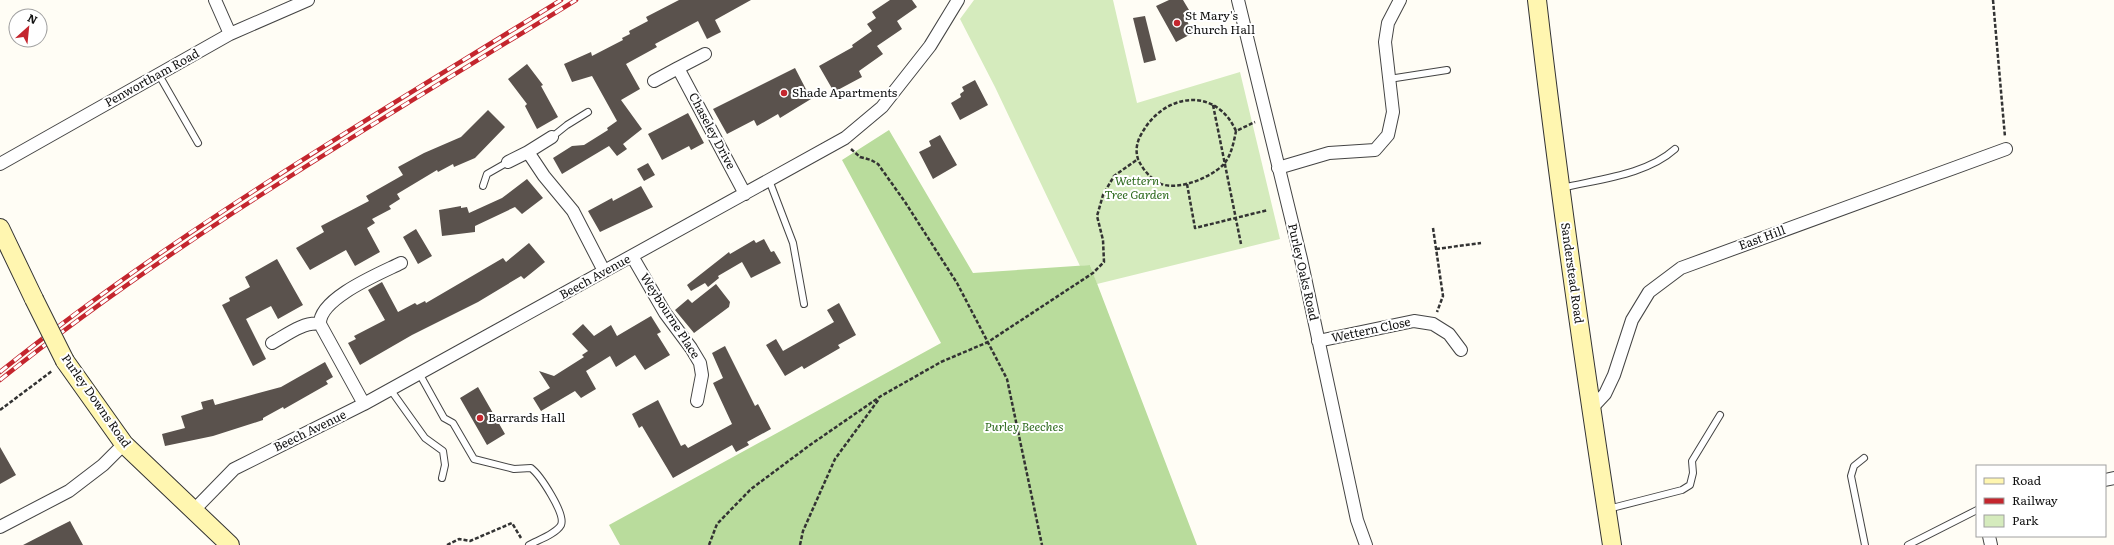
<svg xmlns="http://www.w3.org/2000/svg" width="2114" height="545" font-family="Literata,serif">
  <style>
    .green { fill: #d5ebbd }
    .forest { fill: #b9dc9c }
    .building { fill: #5a524d }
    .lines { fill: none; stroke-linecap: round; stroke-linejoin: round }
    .lane-casing { stroke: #444; stroke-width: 8 }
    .street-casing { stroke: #444; stroke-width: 14 }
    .secondary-casing { stroke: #333; stroke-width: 20 }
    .path { stroke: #333; stroke-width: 2.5; stroke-dasharray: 4 2; stroke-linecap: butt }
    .lane { stroke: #fff; stroke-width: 6 }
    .street { stroke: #fff; stroke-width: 12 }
    .secondary { stroke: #fff6b0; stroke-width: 18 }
    .rail-casing { stroke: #c4262e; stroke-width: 4.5 }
    .rail { stroke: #fff; stroke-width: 3; stroke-dasharray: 9; stroke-linecap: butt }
    .secondary-bridge-casing { stroke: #333; stroke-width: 20; stroke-linecap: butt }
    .secondary-bridge { stroke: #fff6b0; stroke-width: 18 }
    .poi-dot { fill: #c4262e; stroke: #fff; stroke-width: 1.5 }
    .labels { text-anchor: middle; stroke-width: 4; stroke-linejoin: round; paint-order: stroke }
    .poi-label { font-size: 12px; fill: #111; stroke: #fff; text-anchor: start }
    .street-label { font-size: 12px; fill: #111; stroke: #fff }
    .park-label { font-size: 12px; font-style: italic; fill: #2f6b1f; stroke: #fff }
  </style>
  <rect width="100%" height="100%" fill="#fffdf5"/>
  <path class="green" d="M974,0H1113L1137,103L1240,72L1280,239L1097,284L1090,265L1080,266L995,87L960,19Z"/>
  <path class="forest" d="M889,130L973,273L1090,265L1197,545H620L609,525L941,343L842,160Z"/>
  <path class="building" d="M679,0H751L715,20L721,32L707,39L698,21L655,44L657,47L626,64L640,89L621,100L642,129L623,144L627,149L617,156L609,146L562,174L553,158L572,146L584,145L608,130L607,128L617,121L592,76L572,82L564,64L591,52L592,56L623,40L622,38L630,34L629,31L648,21L646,17Z
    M890,0H912L917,7L897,21L902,29L877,46L883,54L859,71L862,77L834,92L819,66L853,47L852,45L872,31L867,24L876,18L872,12Z
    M1169,0H1183L1189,10L1183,13L1193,33L1176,42L1156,6Z
    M1145,16L1156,60L1144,63L1133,18Z
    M527,64L543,85L541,86L558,117L537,129L525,106L527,104L508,79Z
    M795,68L811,99L780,118L778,114L757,126L754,120L727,134L713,109Z
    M975,80L988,105L960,120L951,103L961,97L960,94L964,91L962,87Z
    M488,110L505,127L475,158L454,167L453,164L438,172L437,170L397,194L400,199L389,206L391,209L372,219L375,223L367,228L380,252L355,266L346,250L310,270L296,248L324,232L321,226L369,201L366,196L403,175L398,167L424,153L461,137Z
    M688,113L704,143L691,150L689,146L662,160L648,134Z
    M940,135L957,165L933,179L919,152L931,146L929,141Z
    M648,163L655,175L644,181L637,169Z
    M527,179L543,198L522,214L515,207L475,226V232L442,236L439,210L461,206V208L467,207L469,213L502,198Z
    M641,186L653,207L600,232L588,211L612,198L613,201Z
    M416,229L432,256L418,264L403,237Z
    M764,239L771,252L774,251L781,263L751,278L742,262L718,276L719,278L708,287L705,283L691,291L687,285L729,252L730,254L754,240L756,243Z
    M529,243L545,262L524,279L521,276L478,302L412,335L360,365L348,343L356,339L354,336L385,320L368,290L382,282L398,312L415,303L417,305L425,301L426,303L503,258L506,262Z
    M277,259L303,305L278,319L271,306L246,319L266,359L253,366L222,305L230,301L229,298L250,287L245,277Z
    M716,284L730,302L729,307L694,333L675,310L688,299L692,303Z
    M839,303L856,335L838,345L840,348L804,369L802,366L785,376L766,345L776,339L783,351L806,338L834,322L827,310Z
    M651,316L661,332L657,334L670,355L645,370L635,355L616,367L610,356L586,371L596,389L581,398L575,391L541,411L533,398L550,388L539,371L554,376L584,357L582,355L588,351L572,334L583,324L594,336L611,325L617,336Z
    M725,346L755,406L758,404L771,429L747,442L749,445L736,452L732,445L673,478L642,426L639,428L632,414L658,400L681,446L685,444L688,448L732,424L713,383L723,378L712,353Z
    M325,362L333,377L326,381L328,384L284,409L283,407L263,418V420L213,436L165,446L162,434L185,428L181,416L203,409L201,402L213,399L215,405L281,387Z
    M478,387L505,434L487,445L460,398Z
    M0,447L16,475L0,484Z
    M70,521L83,545H23L56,528Z"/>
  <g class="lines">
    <g class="lane-casing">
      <path id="lane" d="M159,75L198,143
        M1389,79L1447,70
        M552,137L567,125L588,112
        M769,180L793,243L804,304
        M483,186L487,174L508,162
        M1562,188C1599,179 1646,175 1675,149
        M419,373L444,418L453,423L474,459L514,469L531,468C540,475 566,514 561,525C556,534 538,540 529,545
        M390,389L425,438L443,451L445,465L442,478
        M1864,458L1854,466L1851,476L1865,545
        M1608,509L1682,490L1690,485L1693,473L1692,461L1720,415
        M1908,545L1977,510"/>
    </g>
    <g class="street-casing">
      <path id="street" d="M215,0L230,34
        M1238,0L1301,259L1357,520L1366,545
        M705,54L678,68L745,194
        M654,81L678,68
        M552,137L528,152L544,176L573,211L604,271
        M508,162L528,152
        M0,164L230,34L308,0
        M1278,168L1329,153L1375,150L1388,135L1393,112L1385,42L1388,23L1400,0
        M632,256L665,313L691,348L700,363L702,375L697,401
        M1318,341L1414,321L1433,324L1449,334L1461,350
        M272,343C285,336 304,321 320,324
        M364,404L320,324C319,298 381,273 401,263
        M1591,409L1605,394L1614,375L1632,320L1649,292L1681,268L2006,149
        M2105,480L2114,478
        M194,510L234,469L364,404L845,138L882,107L930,46L958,0
        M0,527L69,491L103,465L124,444
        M1989,536L1991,545"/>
    </g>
    <g class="secondary-casing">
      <path id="secondary" d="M1537,0C1558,182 1584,364 1612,545
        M0,228L34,299
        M65,361L124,444L230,545"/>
    </g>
    <path class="path" d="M1993,0L2005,137
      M1213,105L1241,244
      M1236,131C1216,86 1164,93 1142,133C1137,141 1135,150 1138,159C1141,166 1146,173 1152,178C1168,196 1209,179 1223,165C1231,157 1234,141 1236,131L1255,122
      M851,149L860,157L871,160L878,164L905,202L957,283L1007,379L1042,545
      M1187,184L1195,228L1268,210
      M1433,228L1443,296L1437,312
      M1436,249L1481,243
      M0,410L52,371
      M447,545L459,539L470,541L512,523L521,538
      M709,545L717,524L751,489L810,445L881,396L941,362L988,342L1093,273L1104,262L1103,240L1097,216L1103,195L1114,176L1138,159
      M800,545L803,531L835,459L879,399"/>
    <use href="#lane" class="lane"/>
    <use href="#street" class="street"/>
    <use href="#secondary" class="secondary"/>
    <g class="rail-casing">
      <path id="rail" d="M0,372C175,231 371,118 561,0
        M0,380C180,236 380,121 576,0"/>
    </g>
    <use href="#rail" class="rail"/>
    <g class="secondary-bridge-casing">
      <path id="secondary-bridge" d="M34,299L65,361"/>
    </g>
    <use href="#secondary-bridge" class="secondary-bridge"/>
  </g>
  <g class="poi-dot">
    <circle cx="1177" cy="23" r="4"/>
    <circle cx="784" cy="93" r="4"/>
    <circle cx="480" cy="418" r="4"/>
  </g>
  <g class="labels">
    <g class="poi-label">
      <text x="1185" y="20">St Mary's<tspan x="1185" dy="14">Church Hall</tspan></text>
      <text x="792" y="97">Shade Apartments</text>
      <text x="488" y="422">Barrards Hall</text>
    </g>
    <g class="street-label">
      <text transform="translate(152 78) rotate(-29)" y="4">Penwortham Road</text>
      <text transform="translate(712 131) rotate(62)" y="4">Chaseley Drive</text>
      <text transform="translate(1762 238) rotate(-20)" y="4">East Hill</text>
      <text transform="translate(1303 272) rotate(77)" y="4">Purley Oaks Road</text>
      <text transform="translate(1572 273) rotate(82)" y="4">Sanderstead Road</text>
      <text transform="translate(595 277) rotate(-29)" y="4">Beech Avenue</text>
      <text transform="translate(670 316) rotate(57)" y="4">Weybourne Place</text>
      <text transform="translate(1371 330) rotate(-12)" y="4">Wettern Close</text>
      <text transform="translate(96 401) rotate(55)" y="4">Purley Downs Road</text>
      <text transform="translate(310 431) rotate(-26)" y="4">Beech Avenue</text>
    </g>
    <g class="park-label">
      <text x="1137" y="185">Wettern<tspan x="1137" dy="14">Tree Garden</tspan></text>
      <text x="1024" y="431">Purley Beeches</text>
    </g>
  </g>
  <rect x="1976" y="465" width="130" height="72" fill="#ffffff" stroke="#a0a0a0"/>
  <rect x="1984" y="478" width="20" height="6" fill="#fff6b0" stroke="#a0a0a0"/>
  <text x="2012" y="485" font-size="12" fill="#111111">Road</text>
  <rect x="1984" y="498" width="20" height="6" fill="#c4262e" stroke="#a0a0a0"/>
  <text x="2012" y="505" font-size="12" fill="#111111">Railway</text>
  <rect x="1984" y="515" width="20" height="12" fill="#d5ebbd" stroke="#a0a0a0"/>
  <text x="2012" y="525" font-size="12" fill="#111111">Park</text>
  <g transform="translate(28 28) rotate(27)"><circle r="19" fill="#ffffff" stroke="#a0a0a0"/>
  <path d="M0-3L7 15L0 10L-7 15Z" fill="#c4262e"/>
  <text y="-6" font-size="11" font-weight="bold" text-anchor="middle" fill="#111111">N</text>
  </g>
</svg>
